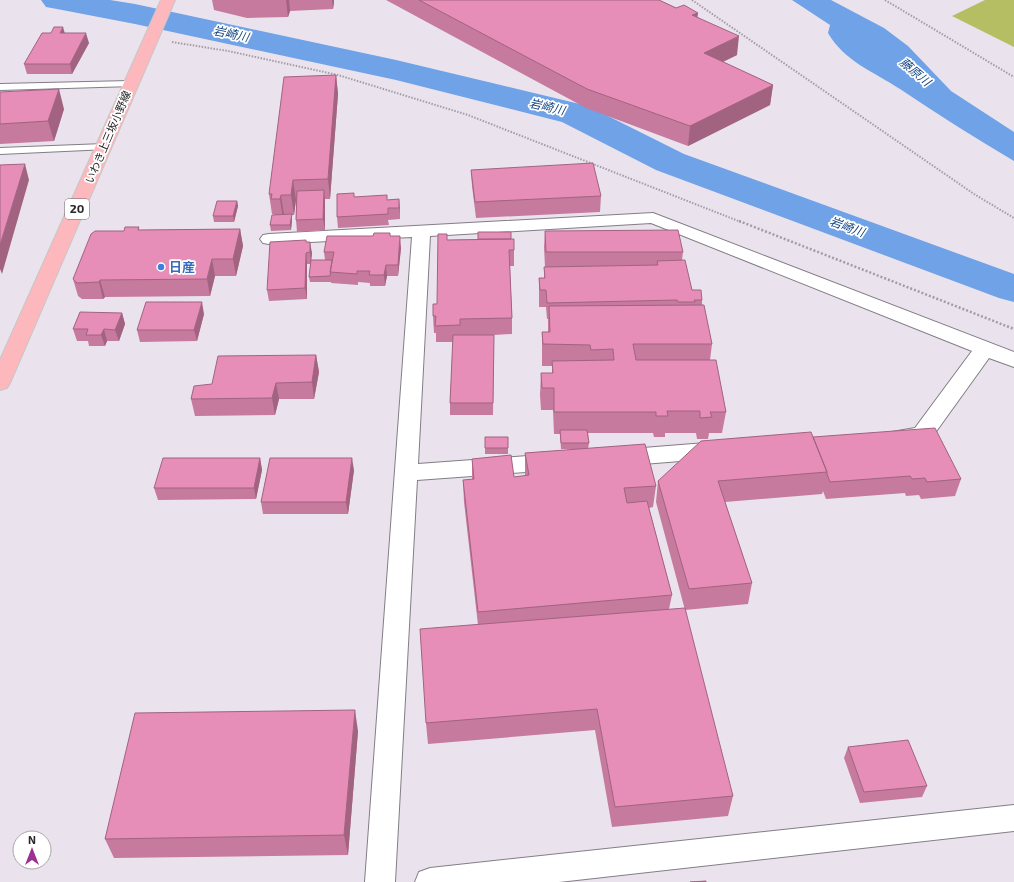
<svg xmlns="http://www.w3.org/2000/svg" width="1014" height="882" font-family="'Exo 2','Noto Sans JP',sans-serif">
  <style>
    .green { fill: #b6be64 }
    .water { fill: #6fa2e7 }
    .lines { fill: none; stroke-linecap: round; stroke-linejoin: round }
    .river { fill: #6fa2e7; fill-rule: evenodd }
    .service-casing { stroke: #837d86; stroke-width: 2 }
    .minor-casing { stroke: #837d86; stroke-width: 2 }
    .primary-casing { stroke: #c7c7c7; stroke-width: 2 }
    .path-far1 { stroke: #a29da5; stroke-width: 2; stroke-dasharray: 1.5 1.5; stroke-linecap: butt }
    .path { stroke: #a29da5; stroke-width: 2.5; stroke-dasharray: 2 2; stroke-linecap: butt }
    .service { fill: #fff; fill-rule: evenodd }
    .minor { fill: #fff; fill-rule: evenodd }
    .primary { fill: #fcb8bc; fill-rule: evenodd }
    .wall { fill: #c67a9d }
    .shaded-wall { fill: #a16380 }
    .building { fill: #e68eb7; stroke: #a16380 }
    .shop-dot { fill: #3f7fe0; stroke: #fff; stroke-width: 1.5 }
    .labels { text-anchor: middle; stroke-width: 3.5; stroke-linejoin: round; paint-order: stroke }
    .far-street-label { font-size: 11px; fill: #282629; stroke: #fff }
    .far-water-label { font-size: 12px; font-style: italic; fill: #164685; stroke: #fff }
    .shield { fill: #fff; stroke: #686769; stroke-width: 1 }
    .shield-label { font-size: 12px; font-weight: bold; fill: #282629 }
    .shop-label { font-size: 13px; font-weight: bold; fill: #366cbe; stroke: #fff; text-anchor: start }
  </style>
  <rect width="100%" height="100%" fill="#eae3ed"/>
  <path class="green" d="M985,0H1014V47L952,16Z"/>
  <path class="water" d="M792,0H831L884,28L908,46L951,91L1014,132V161C975,138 937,114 900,89C874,72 844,61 828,33L830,25Z"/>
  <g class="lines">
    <path class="river" d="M41,0H110L135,4L396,60L588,106L684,154L1014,274V302L999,298L656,170L562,122L396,80L135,24L57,9L46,7Z"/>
    <g class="service-casing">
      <path id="service" d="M130,81L133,82L135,84L133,86L0,90V84Z
        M104,144L109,147L108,149L0,154V148Z"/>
    </g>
    <g class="minor-casing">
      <path id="minor" d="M653,213L1014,352V367L989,358L930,440L900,445L892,442L889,437L892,432L915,428L972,351L651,223L430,236L418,464L554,454L562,456L565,462L562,468L554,470L417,480L395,882H365L412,237L269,244L263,243L260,239L263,235L269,234Z
        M718,442L726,445L729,450L726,455L718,458L618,466L610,464L607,458L610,452L618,450Z
        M1014,805V831L559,882H415L419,872L430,868Z"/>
    </g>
    <g class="primary-casing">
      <path id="primary" d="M161,0H175L10,383L7,388L0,390V360Z"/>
    </g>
    <path class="path-far1" d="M692,0L974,194L1014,218
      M885,0L1014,77
      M172,42L228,51L338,75L468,115L741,222"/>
    <path class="path" d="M739,221L1014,329"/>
    <use href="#service" class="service"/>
    <use href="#minor" class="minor"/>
    <use href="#primary" class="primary"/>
  </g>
  <path class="wall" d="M212,0H334V2L333,9L290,11L288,17L247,18L214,10Z
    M386,0H659L697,17L737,55L723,62L773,85L770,105L688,146L586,108Z
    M65,33L89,43L72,74H27L24,64Z
    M336,75L338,94L330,199H325V230L297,232L296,220V200L294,215H292V220L291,230L271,231L270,225L274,215V214H272L269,194Z
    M0,92L64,109L54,141L0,144Z
    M471,170L601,196L600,212L476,218L472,186Z
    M355,197L387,200L399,199L400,219L388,220L389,225L338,228L337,217Z
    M237,201L238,206L234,222H214L213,216Z
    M139,227V230L240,229L243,246L236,276H215L210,296L105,297L103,299H82L78,296L73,279L124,231Z
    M545,231L683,252L682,260L692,290L702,300V305L712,344L710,360L726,412L722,433H709L708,439H697L696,433H665V437H654L653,433H588L589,443L588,449L656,486L653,507L649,508L672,595L669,609L733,796L728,816L612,827L595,730L428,744L426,723L478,625L464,502L463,480H472V459L514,477L525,476V453L582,449H561L560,434H554L553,410H541L540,395L541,373H552V366H542V332H548V319H547L546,307H539V278H544V267H545L544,247Z
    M390,236L401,248L398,276H387L385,286H370V283L358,282V285L331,283V279V282H310L309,277L311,264H307V299L269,301L267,290L306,242L312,253L311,260H325L324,252Z
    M511,239L514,250V266H510L512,318V334L494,335L493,415H450V403L453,342H436V333H434L433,316L437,304L448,240Z
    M122,313L125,324L119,341H107L105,346H89L88,341H77L73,329Z
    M204,314L197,341L140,342L137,330Z
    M316,355L319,372L314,399H279L275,415L195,416L191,399L212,384Z
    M508,437V454H485V448Z
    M813,437L961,479L955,496L921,499L919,495L906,496L905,493L826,499L823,491L822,494L725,502L752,583L748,604L685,610L656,502L658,481Z
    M260,458L262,470L256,499L158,500L154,488Z
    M354,470L348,514H263L261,502Z
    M358,731L348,855L114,858L105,839Z
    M848,747L927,786L922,797L860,803L844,758Z"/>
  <path class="shaded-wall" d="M286,0H289L290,11L288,17Z
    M332,0H334V2L333,9Z
    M698,13L696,31L692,15Z
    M63,27L66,37L60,33Z
    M86,33L89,43L72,74L70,64Z
    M739,36L737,55L701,72L704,53Z
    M336,75L338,94L330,199L328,179Z
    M773,85L770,105L688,146L690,126Z
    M59,89L64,109L54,141L48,121Z
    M25,164L29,180L2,274L0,269V245Z
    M293,180L296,200L294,215L291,195Z
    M324,190L325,201V230L323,219Z
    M281,195L284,215L283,219L280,199Z
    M399,199L400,210V219L399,208Z
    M237,201L238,206L234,222L233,216Z
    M292,214V220L291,230L290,225Z
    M240,229L243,246L236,276L233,259Z
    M400,236L401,248L398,276V265Z
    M310,242L312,253L311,264L310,252Z
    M306,253L307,264V299L305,288Z
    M212,259L215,276L210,296L207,279Z
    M386,265L387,276L385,286L384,275Z
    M100,280L105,297L103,299L99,282Z
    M202,302L204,314L197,341L194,330Z
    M122,313L125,324L119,341L115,330Z
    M104,329L107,341L105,346L101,335Z
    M316,355L319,372L314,399L312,382Z
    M276,383L279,399L275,415L272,398Z
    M260,458L262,470L256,499L254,488Z
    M352,458L354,470L348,514L346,502Z
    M355,710L358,731L348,855L344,835Z"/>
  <path class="building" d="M419,0H659L676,8L684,5L698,13L692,15L739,36L704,53L773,85L690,126L587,89Z
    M54,27H63L60,33H86L70,64H24L42,33H51Z
    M336,75L328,179L293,180L291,195H281L280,199H271L272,194H269L284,77Z
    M59,89L48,121L0,124V92Z
    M593,163L601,196L475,202L471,170Z
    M25,164L0,245V165Z
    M324,190L323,219L296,220L297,191Z
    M354,193V197L387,195V200L399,199V208H388V214L337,217V194Z
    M217,201H237L233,216H213Z
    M292,214L290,225H270L272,215Z
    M125,227H139L138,230L240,229L233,259H212L207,279L100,280L99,282L77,283L73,279L91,234L95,231H124Z
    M678,230L683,252H546L545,231Z
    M478,232H511V239H478Z
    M374,233H390V236H400L398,265H386L384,275H369L370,271H357V274L330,272L334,252H324L327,236H373Z
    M438,234H447V240L514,239V250H509L512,318L460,319V325L435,326L436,316H433V304H437Z
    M306,240V242H310V252L306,253L305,288L267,290L270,242Z
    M311,260H332L330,276L309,277Z
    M685,260L692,290H701L702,300H694L695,302H678L677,300L547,303L546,290H540L539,278H545L544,267L658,265L657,261Z
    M146,302H202L194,330H137Z
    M704,305L712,344H633L636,360H716L726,412H710L712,417L700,418V411H667L668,416H656V412H554V388H542L541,373H553L552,361L614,360L613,349L591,350L590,345L543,344L542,332H550L549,306Z
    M80,312L122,313L115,330L104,329L101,335H86L88,329H73Z
    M453,335H494L493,403H450Z
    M316,355L312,382L276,383L272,398L191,399L194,386L212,384L218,356Z
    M935,428L961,479L927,482L925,478L912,479L910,476L830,482L827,474V472L813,437Z
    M560,430H587L589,443H561Z
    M811,432L827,472L718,481L752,583L689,589L658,481L701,441Z
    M485,437H508V448H485Z
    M645,444L656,486L624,488L627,503L647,501L672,595L478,612L463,480L474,479L472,459L511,455L514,477L529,475L525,453Z
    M163,458H260L254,488H154Z
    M270,458H352L346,502H261Z
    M685,608L733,796L615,807L597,709L426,723L420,629Z
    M355,710L344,835L105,839L135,713Z
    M908,740L927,786L864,792L848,747Z
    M706,881V882H690Z"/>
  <circle class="shop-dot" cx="161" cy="267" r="4"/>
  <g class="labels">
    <g class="far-street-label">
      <text transform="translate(108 137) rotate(-67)" y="4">いわき上三坂小野線</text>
    </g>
    <g class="far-water-label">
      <text transform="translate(231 34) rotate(12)" y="4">岩崎川</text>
      <text transform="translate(915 72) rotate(40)" y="4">藤原川</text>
      <text transform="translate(547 107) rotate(13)" y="4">岩崎川</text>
      <text transform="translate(847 227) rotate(20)" y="4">岩崎川</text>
    </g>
    <rect class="shield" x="65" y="199" width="24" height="20" rx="3"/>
    <g class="shield-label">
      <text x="77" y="213">20</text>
    </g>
    <g class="shop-label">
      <text x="169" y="272">日産</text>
    </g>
  </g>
  <g transform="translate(32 850)"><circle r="19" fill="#ffffff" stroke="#a9a8a9"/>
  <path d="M0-3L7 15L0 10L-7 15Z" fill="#9c3193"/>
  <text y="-6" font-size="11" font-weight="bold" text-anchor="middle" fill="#282629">N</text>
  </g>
</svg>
